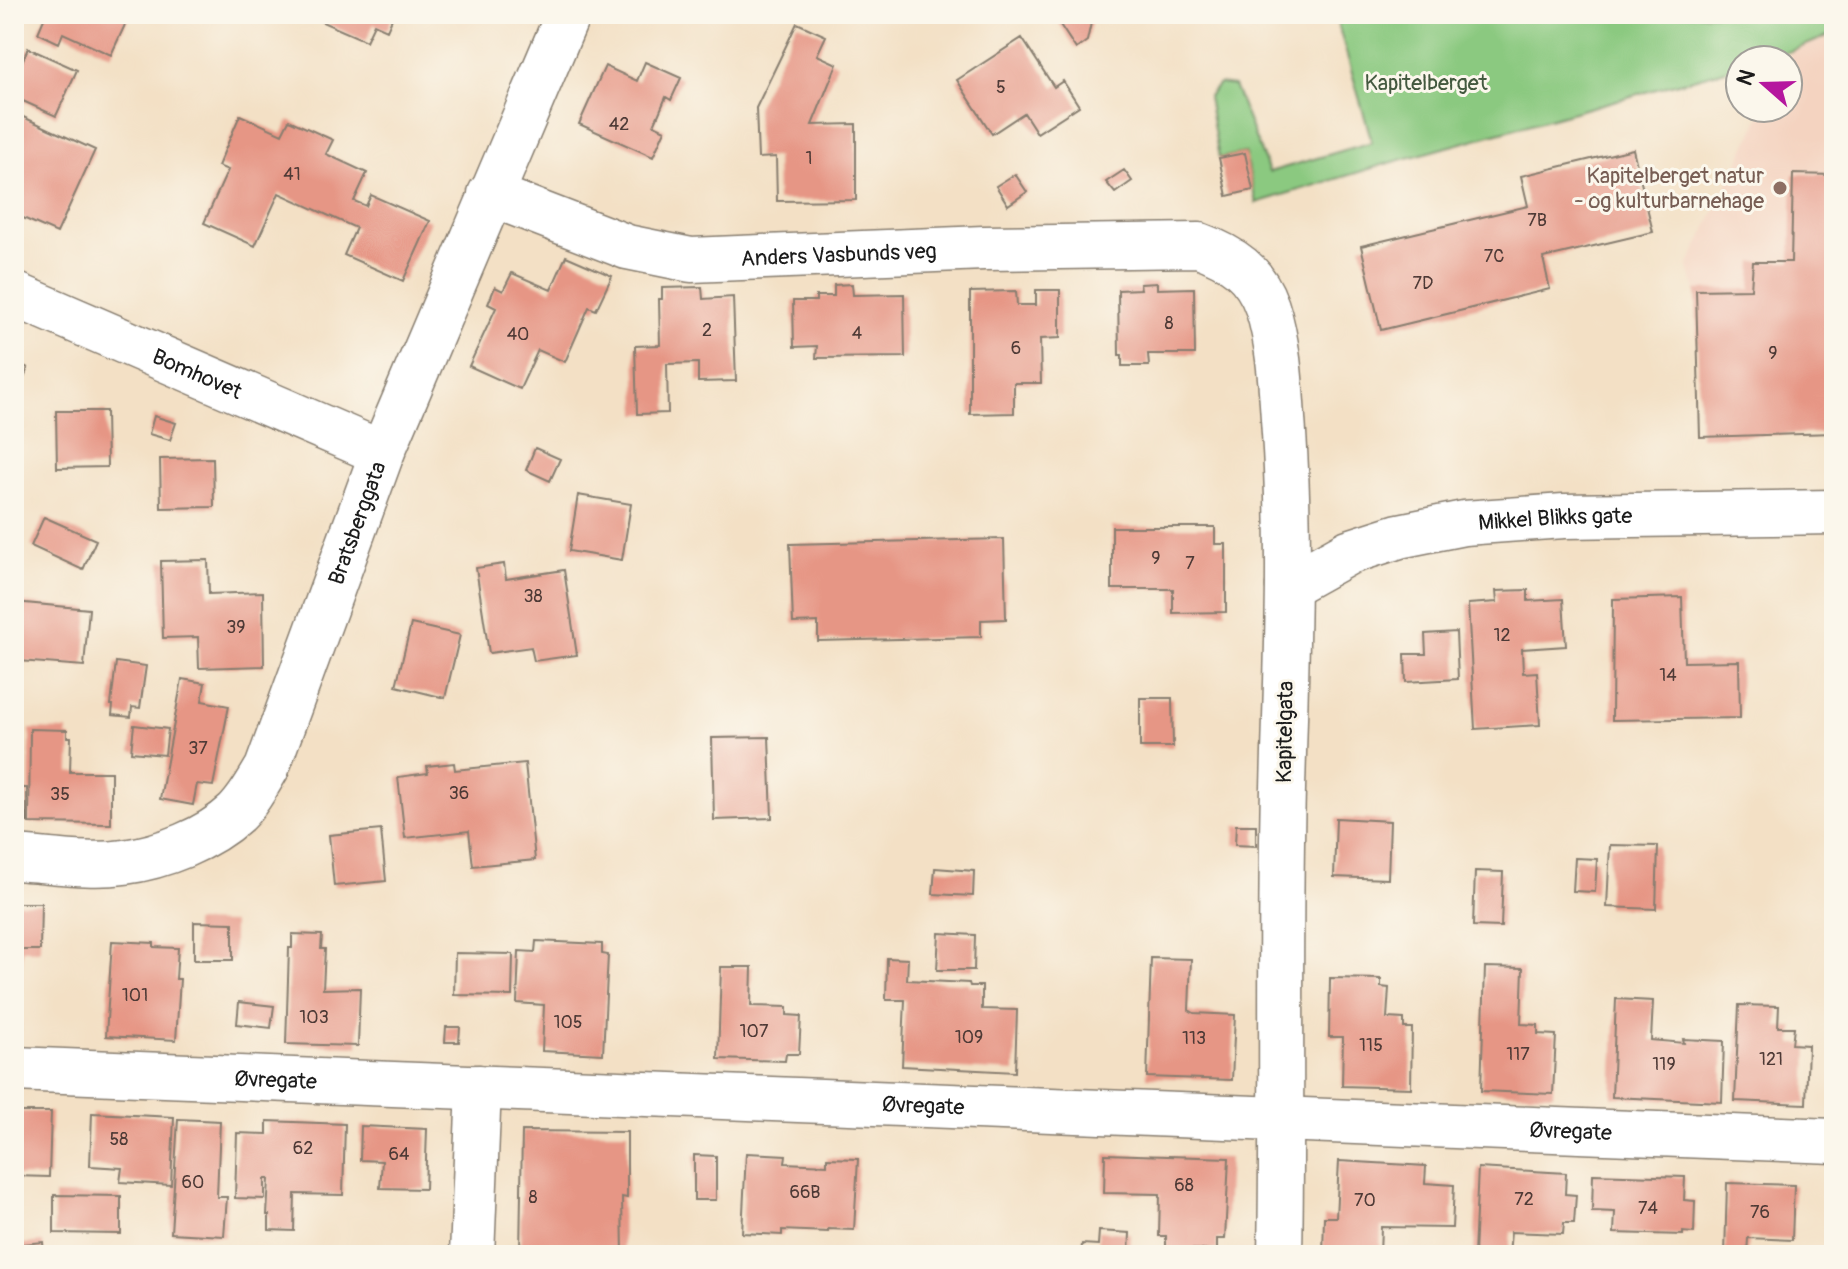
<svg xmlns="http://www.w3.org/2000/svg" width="1848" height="1269" font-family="Pangolin,sans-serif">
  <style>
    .built { fill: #f4d3c0 }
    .green { fill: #8bc980; stroke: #54724e; stroke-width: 2 }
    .building { fill: #e69685 }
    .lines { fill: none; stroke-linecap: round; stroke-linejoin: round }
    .minor-casing { stroke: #887e70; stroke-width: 47 }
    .minor { stroke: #fff; stroke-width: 44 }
    .education-dot { fill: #8d6e63; stroke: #fbf7ec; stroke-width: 3 }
    .labels { text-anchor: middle; stroke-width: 6; stroke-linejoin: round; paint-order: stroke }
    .number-label { font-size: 18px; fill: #4e3a36 }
    .park-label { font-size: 22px; fill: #43593f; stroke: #fbf7ec }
    .education-label { font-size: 22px; fill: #785e54; stroke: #fbf7ec; text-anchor: end }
    .street-label { font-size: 22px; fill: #1c1c1c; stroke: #fbf7ec }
  </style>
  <rect width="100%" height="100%" fill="#fbf7ec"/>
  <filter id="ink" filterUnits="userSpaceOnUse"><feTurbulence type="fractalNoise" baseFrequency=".0125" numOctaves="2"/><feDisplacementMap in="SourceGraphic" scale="16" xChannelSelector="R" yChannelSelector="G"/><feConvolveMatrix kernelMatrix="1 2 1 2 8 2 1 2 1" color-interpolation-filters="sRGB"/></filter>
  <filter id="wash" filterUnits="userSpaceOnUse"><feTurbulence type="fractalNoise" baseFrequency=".006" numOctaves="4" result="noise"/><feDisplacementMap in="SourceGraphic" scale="32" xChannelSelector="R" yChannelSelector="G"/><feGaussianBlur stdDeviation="1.8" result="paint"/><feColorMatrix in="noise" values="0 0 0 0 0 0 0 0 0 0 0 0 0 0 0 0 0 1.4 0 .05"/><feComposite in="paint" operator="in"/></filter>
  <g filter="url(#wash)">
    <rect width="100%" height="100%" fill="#f3e0c5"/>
    <path class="built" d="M1834,33V433L1700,437L1696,290L1688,267L1764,108H1788L1787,60L1791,52Z"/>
    <path class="green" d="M1335,14H1834V33C1803,47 1775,60 1740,60V66L1386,164L1256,203L1245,153L1219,158L1208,97L1219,84L1234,86L1269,172L1372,142Z"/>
    <g id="blocks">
      <path class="building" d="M46,14H130L111,55L63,33L59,43L38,33Z
        M314,14H394L387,30L374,24L366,41L313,18Z
        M1053,14H1093L1087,41L1076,49Z
        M797,23L826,36L817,55L837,64L812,125L856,124V200L777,201L776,157L758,158L756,108Z
        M1022,38L1054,87L1063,81L1079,106L1037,133L1024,113L992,134L957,80Z
        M28,48L77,70L56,116L14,97V80Z
        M645,62L681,78L671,100L666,97L654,125L665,130L653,157L579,124L605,66L637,81Z
        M240,115L282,134L289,120L333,140L326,154L367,173L354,201L366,206L371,195L430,221L403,281L344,255L356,228L279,193L255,246L204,223L228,170L218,166Z
        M21,116L95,150L57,233L14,214V131Z
        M1633,149L1653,232L1543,258L1550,289L1381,330L1361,246L1528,206L1521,176Z
        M1245,153L1253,190L1227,196L1219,158Z
        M1124,170L1132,181L1115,193L1106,182Z
        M1015,174L1027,192L1008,205L996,186Z
        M1793,174L1834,175V433L1700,437L1696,290L1751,289L1753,262H1791Z
        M566,256L612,276L596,310L589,307L565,362L538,350L520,389L469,366L496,308L488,304L495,287L503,291L512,273L551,290Z
        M1157,283V289L1194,288L1195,354H1148L1149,366H1122V355H1119L1118,290L1141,289L1140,284Z
        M852,284L853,295L904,294L905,357L816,358L817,346L794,347L793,301H816V296H834V285Z
        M702,287L703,299L733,297L736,381L698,382V363L667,364L668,413L637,414L635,346L660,345L659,299H662V288Z
        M1036,290H1060V338L1040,339L1041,383H1014V413L970,414V292L1016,291L1017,305H1036Z
        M14,361L28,368L14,400Z
        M56,411H106L107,467L57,468Z
        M154,416L176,423L170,440L149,434Z
        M535,448L560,459L550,481L526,470Z
        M213,458L214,507L161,508L160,459Z
        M578,495L631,504L622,560L569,551Z
        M44,517L96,540L83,570L31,546Z
        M1112,527H1215V544H1226V612L1173,613V589H1112Z
        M1004,539L1006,619L981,620V637L818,641V622L793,623L790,544Z
        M208,560L209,594L263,592L264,666L199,668L198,637L163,638L161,561Z
        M504,564L506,579L564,570L577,655L534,661L531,647L489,653L476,568Z
        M1528,590V601L1563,599L1566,646L1522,649L1523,673L1537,672L1540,725L1475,729L1468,604L1497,602L1496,591Z
        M1682,597L1684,662L1739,661L1740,718L1612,720L1613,599Z
        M14,602L89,609L84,666L19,661L17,688L14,687Z
        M411,624L460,635L445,698L396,686Z
        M1456,632L1458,679L1406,682L1405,654H1426L1425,634Z
        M116,662L146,666L140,708L132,707L131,717L112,715L113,705H111Z
        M182,679L205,683L202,701L229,706L213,786L197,784L193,805L160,799Z
        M1140,698H1172L1173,747H1140Z
        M134,725L168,729L165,755L131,752Z
        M30,729L67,730V737H71L70,772H111V824L29,823Z
        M769,737L772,818L714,820L712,738Z
        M454,763L455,770L525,763L535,860L473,866L469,831L405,838L398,777L428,773L427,766Z
        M14,788H27V822L14,821Z
        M1336,818L1390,821L1388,879L1334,877Z
        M1236,825H1256V846L1235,845Z
        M381,830L386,881L334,886L329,835Z
        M1610,845L1658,846L1656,909L1607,907Z
        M1575,858L1597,859L1595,892L1573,891Z
        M935,868L974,871L973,896L933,894Z
        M1475,871L1503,872L1501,927L1473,926Z
        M14,903H41L40,950H22L21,1031H14Z
        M194,922L233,923V960H194Z
        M939,933L975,935L974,970H937Z
        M292,934L322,935L321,949H325L323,989L360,988L358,1046L286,1044L289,948H292Z
        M112,941L154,943V947L178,948L176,979H180L176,1040L106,1036Z
        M536,941L602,944V954L608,955L603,1054L542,1051L544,1005L517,1003L519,951L535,952Z
        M455,953L513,954L512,996L454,995Z
        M887,958L908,959L907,980L969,983L970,986H982V1009L1017,1010L1015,1072L902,1066L905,1000H886Z
        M1151,958L1191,959L1189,1010L1194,1013L1235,1015L1232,1080L1147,1077Z
        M721,967H752L751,1006L787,1007V1015L801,1016L799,1054H786L785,1061L718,1059Z
        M1485,967L1523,968L1521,1024L1538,1025V1034L1556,1035L1553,1094L1481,1091Z
        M1330,978L1381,979V987L1389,988L1387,1018L1404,1019V1028H1412L1411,1088L1342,1086L1343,1037H1329Z
        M1616,999L1653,1001L1651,1040L1684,1043L1683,1039L1724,1041L1722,1102L1612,1097Z
        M239,1002L274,1006L271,1028L237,1024Z
        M1739,1005L1779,1006L1778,1027H1794L1792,1044L1808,1045L1806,1104L1735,1101Z
        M446,1027H460L459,1042H445Z
        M14,1112H51L49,1177L14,1176Z
        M92,1113L174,1117L171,1185L120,1182L122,1168L90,1166Z
        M178,1119L220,1121L217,1197H227L224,1236L171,1233Z
        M267,1121L345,1124L343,1195L295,1194L294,1231L269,1230V1215H267L269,1179H265V1199L235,1198L237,1133L267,1134Z
        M361,1126L427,1129L425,1189L380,1188L382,1161L360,1160Z
        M522,1131L627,1132V1198L622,1197L623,1255H520Z
        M746,1153L786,1155L785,1163L827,1165V1158L858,1159L854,1230L828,1229V1232L782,1230V1235L742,1233Z
        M1105,1154L1229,1158L1225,1239H1217V1250L1166,1249V1236H1159L1160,1194L1104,1193Z
        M694,1155L716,1156V1200H694Z
        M1339,1161L1426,1166L1425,1183L1454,1185L1452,1228L1381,1227L1380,1255H1323L1324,1217H1336Z
        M1478,1168L1566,1173L1565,1194L1576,1195L1574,1223H1564L1563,1234L1511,1232L1509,1255H1474Z
        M1593,1174L1685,1177L1684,1200L1695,1201L1694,1233L1683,1232V1235L1614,1233L1615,1212L1592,1211Z
        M1727,1183L1794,1185L1792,1240L1748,1238L1747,1255H1725Z
        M54,1195L121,1196V1234L54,1233Z
        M1099,1231L1130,1233L1129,1255H1081L1082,1244L1098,1245Z
        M43,1242L44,1255H14V1245Z"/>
    </g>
  </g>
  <g filter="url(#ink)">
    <use href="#blocks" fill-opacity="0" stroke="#887e70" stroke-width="2"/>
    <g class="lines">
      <g class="minor-casing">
        <g id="minor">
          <path id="s1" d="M490,194L627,247L691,260L984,248L1199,245C1232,257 1255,272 1267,307C1280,347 1281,392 1284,433C1292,552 1286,671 1283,789C1279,945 1283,1100 1280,1255"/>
          <path id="s2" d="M14,294L382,453"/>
          <path id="s3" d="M1288,586L1349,552L1399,536L1464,523L1564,516L1834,512"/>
          <path id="s4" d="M14,858C50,860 89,867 124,862C162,857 208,839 236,813C249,800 258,783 267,768L382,453L568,14"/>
          <path id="s5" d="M14,1069L1834,1141"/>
          <path d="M472,1255L479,1087"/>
        </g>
      </g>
      <use href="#minor" class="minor"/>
    </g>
  </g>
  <circle class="education-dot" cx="1780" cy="188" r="8"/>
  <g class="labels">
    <g class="number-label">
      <text x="1001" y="93">5</text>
      <text x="619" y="130">42</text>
      <text x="809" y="164">1</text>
      <text x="292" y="180">41</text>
      <text x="1537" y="226">7B</text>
      <text x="1494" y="262">7C</text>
      <text x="1423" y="289">7D</text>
      <text x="1169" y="329">8</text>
      <text x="707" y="336">2</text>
      <text x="857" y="339">4</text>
      <text x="518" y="340">40</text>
      <text x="1016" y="354">6</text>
      <text x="1773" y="359">9</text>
      <text x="1156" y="564">9</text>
      <text x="1190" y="569">7</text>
      <text x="533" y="602">38</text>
      <text x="236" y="633">39</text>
      <text x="1502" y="641">12</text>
      <text x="1668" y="681">14</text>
      <text x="198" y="754">37</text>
      <text x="459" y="799">36</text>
      <text x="60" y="800">35</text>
      <text x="135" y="1001">101</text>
      <text x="314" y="1023">103</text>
      <text x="568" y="1028">105</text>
      <text x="754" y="1037">107</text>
      <text x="969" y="1043">109</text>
      <text x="1194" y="1044">113</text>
      <text x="1371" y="1051">115</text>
      <text x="1518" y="1060">117</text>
      <text x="1771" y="1065">121</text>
      <text x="1664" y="1070">119</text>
      <text x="119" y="1145">58</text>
      <text x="303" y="1154">62</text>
      <text x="399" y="1160">64</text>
      <text x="193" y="1188">60</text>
      <text x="1184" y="1191">68</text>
      <text x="805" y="1198">66B</text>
      <text x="533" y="1203">8</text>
      <text x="1524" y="1205">72</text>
      <text x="1365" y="1206">70</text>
      <text x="1648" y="1214">74</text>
      <text x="1760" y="1218">76</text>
    </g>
    <g class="park-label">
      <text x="1426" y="90">Kapitelberget</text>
    </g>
    <g class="education-label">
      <text x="1764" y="183">Kapitelberget natur<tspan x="1764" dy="25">- og kulturbarnehage</tspan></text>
    </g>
    <g class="street-label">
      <text dy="8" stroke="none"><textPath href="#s1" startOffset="360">Anders Vasbunds veg</textPath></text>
      <text dy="8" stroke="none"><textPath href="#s2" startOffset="200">Bomhovet</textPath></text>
      <text dy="8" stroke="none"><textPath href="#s3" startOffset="280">Mikkel Blikks gate</textPath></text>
      <text dy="8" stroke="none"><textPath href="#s4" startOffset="550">Bratsberggata</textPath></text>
      <text transform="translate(1284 732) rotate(-89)" y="8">Kapitelgata</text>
      <text dy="8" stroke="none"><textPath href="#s5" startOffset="262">Øvregate</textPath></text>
      <text dy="8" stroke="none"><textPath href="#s5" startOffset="910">Øvregate</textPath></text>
      <text dy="8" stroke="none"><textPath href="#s5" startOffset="1558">Øvregate</textPath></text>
    </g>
  </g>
  <rect width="1848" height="1269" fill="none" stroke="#fbf7ec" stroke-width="48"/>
  <g transform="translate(1764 84) rotate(290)"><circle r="38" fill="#fbf7ec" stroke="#a29f99" stroke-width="2"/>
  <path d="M0-6L14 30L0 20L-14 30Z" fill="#b5179e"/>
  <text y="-12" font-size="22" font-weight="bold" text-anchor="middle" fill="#1c1c1c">N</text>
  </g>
</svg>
